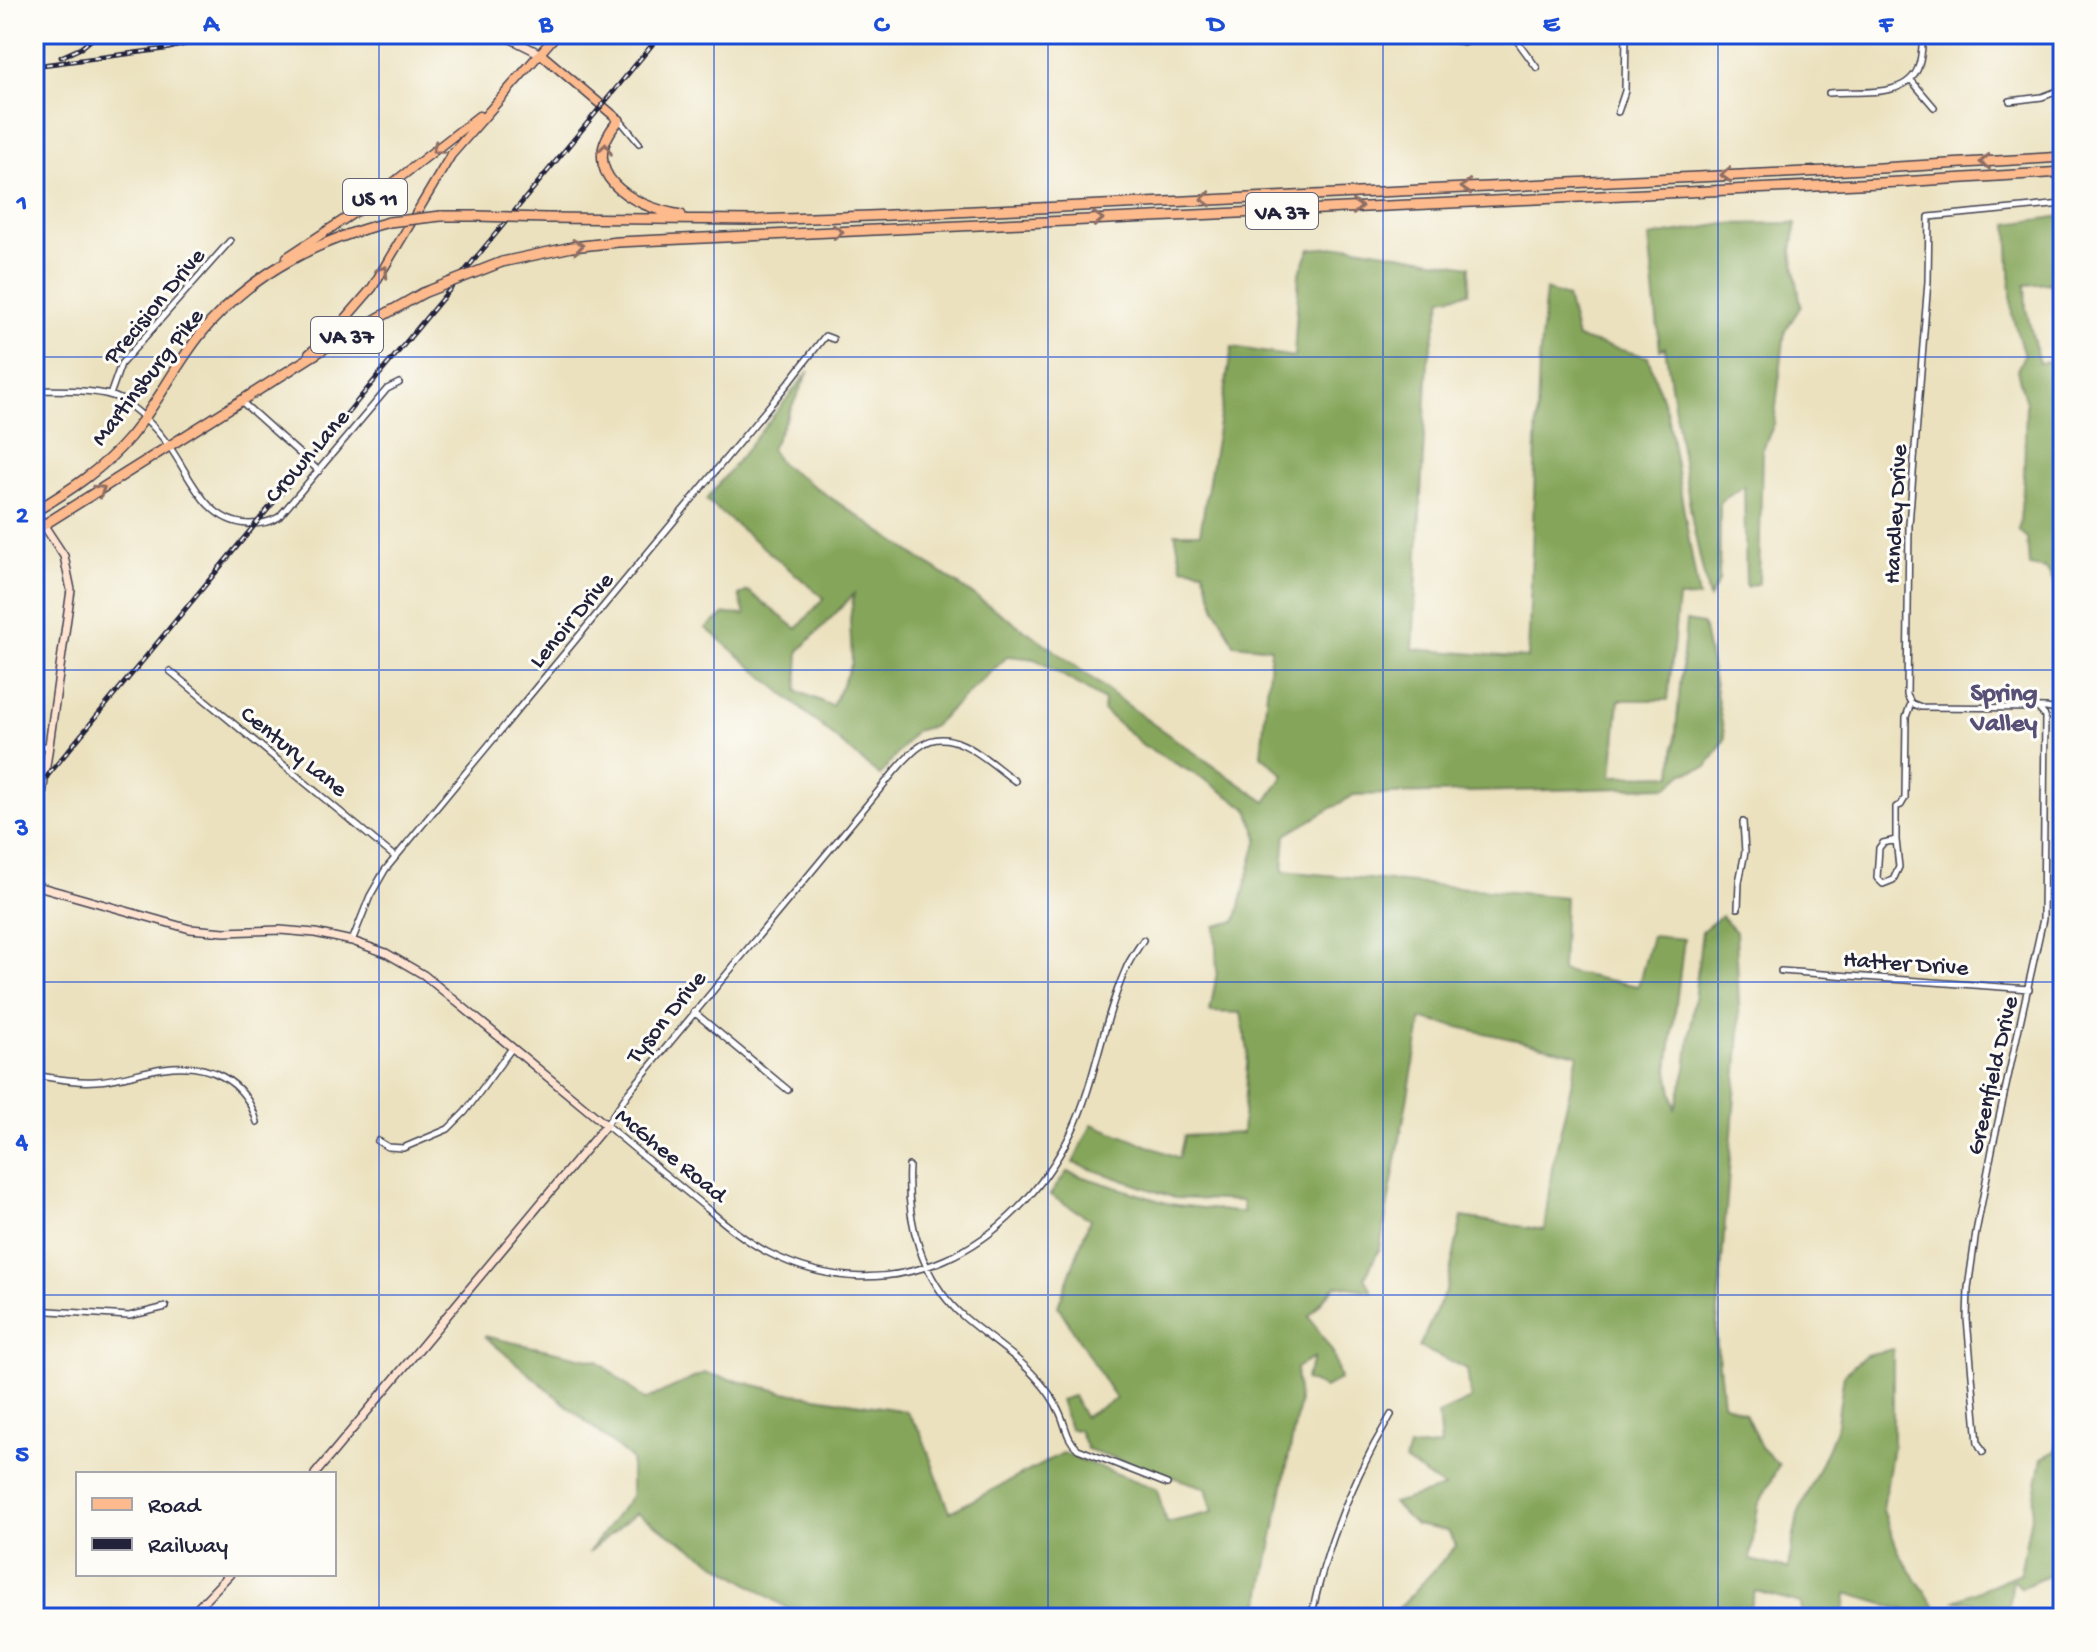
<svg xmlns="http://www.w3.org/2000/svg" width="2097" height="1652" font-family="'Gochi Hand',sans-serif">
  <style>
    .forest { fill: #85a65a; stroke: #54644a; stroke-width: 2; fill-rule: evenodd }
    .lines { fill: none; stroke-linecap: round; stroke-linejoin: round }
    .street-casing { stroke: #403f4f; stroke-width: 8 }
    .secondary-casing { stroke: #403f4f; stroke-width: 10 }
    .primary-casing { stroke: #403f4f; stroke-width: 11 }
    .highway-casing { stroke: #403f4f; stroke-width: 12 }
    .street { stroke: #fff; stroke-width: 5 }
    .secondary { stroke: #fee3d1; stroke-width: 7 }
    .primary { stroke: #fcba8d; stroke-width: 8 }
    .highway { stroke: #fcba8d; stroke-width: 9 }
    .rail-casing { stroke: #22223b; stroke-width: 5 }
    .rail { stroke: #fdfcf7; stroke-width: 2; stroke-dasharray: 6; stroke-linecap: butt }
    .highway-bridge-casing { stroke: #403f4f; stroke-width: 12; stroke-linecap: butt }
    .highway-bridge { stroke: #fcba8d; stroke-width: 9 }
    .oneway { stroke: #8f6e64 }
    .grid { fill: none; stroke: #1d4ed8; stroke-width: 2; stroke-opacity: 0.55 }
    .labels { text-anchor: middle; stroke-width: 6; stroke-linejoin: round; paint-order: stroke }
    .shield { fill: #fdfcf7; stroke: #646373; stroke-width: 2 }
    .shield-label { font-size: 22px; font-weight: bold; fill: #22223b }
    .street-label { font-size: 24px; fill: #22223b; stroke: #fdfcf7 }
    .neighbourhood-label { font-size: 26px; font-weight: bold; fill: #585076; stroke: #fdfcf7 }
    .neatline { fill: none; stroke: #1d4ed8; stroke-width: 3 }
    .grid-label { font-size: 26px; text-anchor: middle; font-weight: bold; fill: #1d4ed8 }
  </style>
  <rect width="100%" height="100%" fill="#fdfcf7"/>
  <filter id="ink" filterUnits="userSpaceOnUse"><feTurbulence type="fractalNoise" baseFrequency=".0125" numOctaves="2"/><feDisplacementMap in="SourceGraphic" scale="16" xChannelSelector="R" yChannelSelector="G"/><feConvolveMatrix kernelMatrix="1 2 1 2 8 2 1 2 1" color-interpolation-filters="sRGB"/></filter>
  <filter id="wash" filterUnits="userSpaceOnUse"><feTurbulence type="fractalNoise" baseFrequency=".006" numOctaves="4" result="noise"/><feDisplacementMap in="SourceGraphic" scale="32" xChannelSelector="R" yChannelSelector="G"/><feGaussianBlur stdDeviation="1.8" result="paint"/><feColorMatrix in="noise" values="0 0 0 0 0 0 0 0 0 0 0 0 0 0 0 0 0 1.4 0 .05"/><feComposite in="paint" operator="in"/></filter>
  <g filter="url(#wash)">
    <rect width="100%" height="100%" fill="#ebe1be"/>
    <path class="forest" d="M2063,216V302L2062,297L2050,283L2025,285L2026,309L2039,363L2063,360L2062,596L2046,569L2029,566L2027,538L2019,531L2024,475L2026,403L2017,370L2024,355L2012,315L2008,224Z
      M1796,223L1792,251L1801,306L1785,331L1774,424L1762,451L1759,583L1746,587L1744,486L1720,502L1719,581L1709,599L1693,526L1665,347L1660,350L1649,237L1725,224Z
      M1350,246L1470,266L1469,293L1442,298L1428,362L1413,649L1528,658L1539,361L1546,290L1567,297L1577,338L1648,357L1667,413L1699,598H1678L1668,700H1619L1612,776L1672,775L1686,621L1703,624L1725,739L1707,767L1684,773L1668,787L1354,795L1286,835L1283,871L1565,897L1562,971L1638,986L1652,936L1684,939L1668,1070L1675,1110L1686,1069L1702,931L1721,916L1736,932L1740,1032L1716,1337L1723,1403L1745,1413L1761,1447L1779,1465L1758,1506L1750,1560L1788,1569L1798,1514L1836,1430L1844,1374L1866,1355L1893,1349V1445L1883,1510L1899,1553L1935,1607L1931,1618L1846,1593L1844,1618H1802L1801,1603L1755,1591L1748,1618H1631L1630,1614L1616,1618H1390L1456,1546L1448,1531L1415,1525L1393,1503L1444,1488L1405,1461L1409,1448L1441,1446L1438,1414L1471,1399L1467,1369L1419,1347L1446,1290L1462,1217L1544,1230L1552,1168L1578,1054L1422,1019L1380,1248L1365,1277L1372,1291L1336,1285L1309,1316L1333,1353L1340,1379L1325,1388L1305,1380L1314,1358L1296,1368L1299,1404L1257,1618H809L793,1612L636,1513L588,1553L631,1496V1459L484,1336L598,1361L645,1400L704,1373L784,1392L906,1411L921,1433L950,1512L1063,1453L1157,1489L1166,1523L1213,1512L1206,1488L1087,1449L1079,1430L1070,1429L1060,1400L1073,1396L1084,1417L1116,1399L1058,1306L1090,1219L1050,1195L1067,1172L1170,1204L1244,1213L1242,1201L1175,1198L1073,1163L1092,1124L1179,1158L1184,1136L1242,1133L1248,1051L1241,1013L1210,1012L1217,972L1215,926L1236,921L1258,838L1248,809L1202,778L1144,746L1103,710L1104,700L1035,659L1008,656L933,726L915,731L880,776L706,628L725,614L745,615L739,595L748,591L797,629L824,598L706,500L809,371L771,449L780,463L1050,647L1153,724L1266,802L1284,775L1261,755L1271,648L1234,644L1216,609L1203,570L1182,567L1175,533H1200L1232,347L1294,357L1299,274L1310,249ZM854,594L850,619L852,663L832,706L797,691L799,651Z
      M2063,1384V1569L2021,1588L2013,1579L2009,1608L1955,1600L2020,1573L2042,1458L2056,1451Z"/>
  </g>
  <g filter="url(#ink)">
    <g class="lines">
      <g class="street-casing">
        <path id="street" d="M1416,34L1466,42L1500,34
          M1512,34L1537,68
          M1911,80L1934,107
          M1829,93C1856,90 1909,100 1919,65C1922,56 1922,44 1923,34
          M2010,101L2042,97L2063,89
          M1618,112L1625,91L1626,34
          M620,120L639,143
          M34,390C58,391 99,388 120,399C140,411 155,427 169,446C191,477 205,522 249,524C260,524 269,523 279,517L387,389L399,383
          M110,395L121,364L230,241
          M242,402L319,471
          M170,671L395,857
          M1911,703L1921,707L2046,708L2063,711
          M34,747L47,746
          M1015,781C991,764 953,724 922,745C912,751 903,762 895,771L629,1092L606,1125C637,1151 668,1177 699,1202C721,1220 742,1239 767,1252C891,1316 1015,1249 1072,1131C1096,1080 1102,1023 1125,971C1129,960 1137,950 1143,940
          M1896,840V807L1901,805L1905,798L1906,717L1911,703L1907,695L1909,525L1928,281L1929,217L2063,204
          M1896,840L1899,867L1893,880L1883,884L1877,878L1879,848L1883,843Z
          M1738,908L1739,882L1745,852L1743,822
          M352,941L370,896L385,870L790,381L825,336L833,339
          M1781,971L2029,989
          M694,1012L788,1090
          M34,1075C54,1078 76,1083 96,1081C120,1080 141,1071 164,1068C208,1062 245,1079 257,1122
          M378,1141L388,1147L403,1148L448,1129L465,1112L512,1048
          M909,1166C906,1220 921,1280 964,1317C989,1339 1017,1355 1039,1381C1047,1390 1054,1400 1059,1411C1066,1425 1066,1439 1078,1449L1167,1484
          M34,1310L129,1316L166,1307
          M1983,1452L1978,1443L1967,1319L1968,1288L1976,1232L1993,1145L2043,919L2045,716L2038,708
          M1311,1618C1326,1546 1353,1478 1391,1415"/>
      </g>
      <g class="secondary-casing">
        <path id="secondary" d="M501,34L541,54
          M34,851L71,590L64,556L35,512
          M34,885L190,929L225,932L280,930L315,933L352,941L386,953L424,975L606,1125L315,1474
          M188,1618L230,1574"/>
      </g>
      <g class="primary-casing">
        <path id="primary" d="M541,54L619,120
          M287,257L357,211L479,116
          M309,354L334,332L372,288L451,155L557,34"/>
      </g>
      <g class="highway-casing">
        <path id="highway" d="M619,120C573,173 632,207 681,215
          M441,216H477
          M547,218L755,220L869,216L1847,170L2063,157
          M502,262L572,247L618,242L1900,182L2063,172
          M34,512C69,491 103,469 130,437C160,401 179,357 211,322C260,269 320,240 389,222
          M34,531L325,348L423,293"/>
      </g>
      <use href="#street" class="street"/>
      <use href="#secondary" class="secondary"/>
      <use href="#primary" class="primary"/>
      <use href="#highway" class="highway"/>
      <g class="rail-casing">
        <path id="rail" d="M61,57L81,48L98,34
          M34,66L165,49L226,34
          M34,792L661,34"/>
      </g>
      <use href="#rail" class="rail"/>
      <g class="highway-bridge-casing">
        <path id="highway-bridge" d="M477,216L547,218
          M389,222L441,216
          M423,293L502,262"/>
      </g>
      <use href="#highway-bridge" class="highway-bridge"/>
    </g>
    <defs><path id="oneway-chevron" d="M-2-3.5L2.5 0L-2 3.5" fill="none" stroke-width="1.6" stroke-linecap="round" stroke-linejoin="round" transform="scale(2)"/></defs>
    <g class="oneway">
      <use href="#oneway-chevron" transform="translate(437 149) rotate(142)"/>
      <use href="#oneway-chevron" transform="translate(605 149) rotate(-81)"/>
      <use href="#oneway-chevron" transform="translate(1985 162) rotate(177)"/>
      <use href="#oneway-chevron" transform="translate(1726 175) rotate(177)"/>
      <use href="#oneway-chevron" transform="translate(1466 187) rotate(177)"/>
      <use href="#oneway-chevron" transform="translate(1206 199) rotate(177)"/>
      <use href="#oneway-chevron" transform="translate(1357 207) rotate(-3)"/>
      <use href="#oneway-chevron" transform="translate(1098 219) rotate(-3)"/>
      <use href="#oneway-chevron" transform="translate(838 232) rotate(-3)"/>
      <use href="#oneway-chevron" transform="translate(578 246) rotate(-8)"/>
      <use href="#oneway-chevron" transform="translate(383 271) rotate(-57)"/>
      <use href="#oneway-chevron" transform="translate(100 490) rotate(-33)"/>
    </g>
  </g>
  <path class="grid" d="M379,34V1618M714,34V1618M1048,34V1618M1383,34V1618M1718,34V1618M34,357H2063M34,670H2063M34,982H2063M34,1295H2063"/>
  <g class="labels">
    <g class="shield">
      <rect x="343" y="179" width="64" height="36" rx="6"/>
      <rect x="1246" y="193" width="72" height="36" rx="6"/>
      <rect x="311" y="317" width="72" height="36" rx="6"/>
    </g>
    <g class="shield-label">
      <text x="375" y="205">US 11</text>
      <text x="1282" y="219">VA 37</text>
      <text x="347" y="343">VA 37</text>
    </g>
    <g class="street-label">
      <text transform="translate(153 305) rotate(-50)" y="8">Precision Drive</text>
      <text transform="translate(146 376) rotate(-52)" y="8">Martinsburg Pike</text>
      <text transform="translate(306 455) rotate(-49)" y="8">Crown Lane</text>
      <text transform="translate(1894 514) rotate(-87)" y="8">Handley Drive</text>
      <text transform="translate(570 619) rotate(-50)" y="8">Lenoir Drive</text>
      <text transform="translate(295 750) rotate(39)" y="8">Century Lane</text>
      <text transform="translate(1906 962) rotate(4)" y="8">Hatter Drive</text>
      <text transform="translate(665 1016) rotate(-51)" y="8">Tyson Drive</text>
      <text transform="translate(1991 1075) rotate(-77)" y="8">Greenfield Drive</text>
      <text transform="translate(672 1154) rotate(39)" y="8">McGhee Road</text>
    </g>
    <g class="neighbourhood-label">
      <text x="2004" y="700">Spring<tspan x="2004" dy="30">Valley</tspan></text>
    </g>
  </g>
  <rect width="2097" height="1652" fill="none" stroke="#fdfcf7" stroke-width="88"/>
  <rect x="76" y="1472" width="260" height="104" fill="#fdfcf7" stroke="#a5a5ac" stroke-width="2"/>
  <rect x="92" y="1498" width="40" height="12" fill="#fcba8d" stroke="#a5a5ac" stroke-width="2"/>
  <text x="148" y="1512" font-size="24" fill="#22223b">Road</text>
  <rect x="92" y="1538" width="40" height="12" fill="#22223b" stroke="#a5a5ac" stroke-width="2"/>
  <text x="148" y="1552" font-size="24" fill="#22223b">Railway</text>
  <rect x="44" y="44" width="2009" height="1564" class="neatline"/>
  <g class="grid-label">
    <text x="211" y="31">A</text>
    <text x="546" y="31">B</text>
    <text x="881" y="31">C</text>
    <text x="1216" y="31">D</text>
    <text x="1551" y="31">E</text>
    <text x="1886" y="31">F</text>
    <text x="22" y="210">1</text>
    <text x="22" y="522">2</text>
    <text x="22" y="835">3</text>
    <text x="22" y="1148">4</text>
    <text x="22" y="1461">5</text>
  </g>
</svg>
